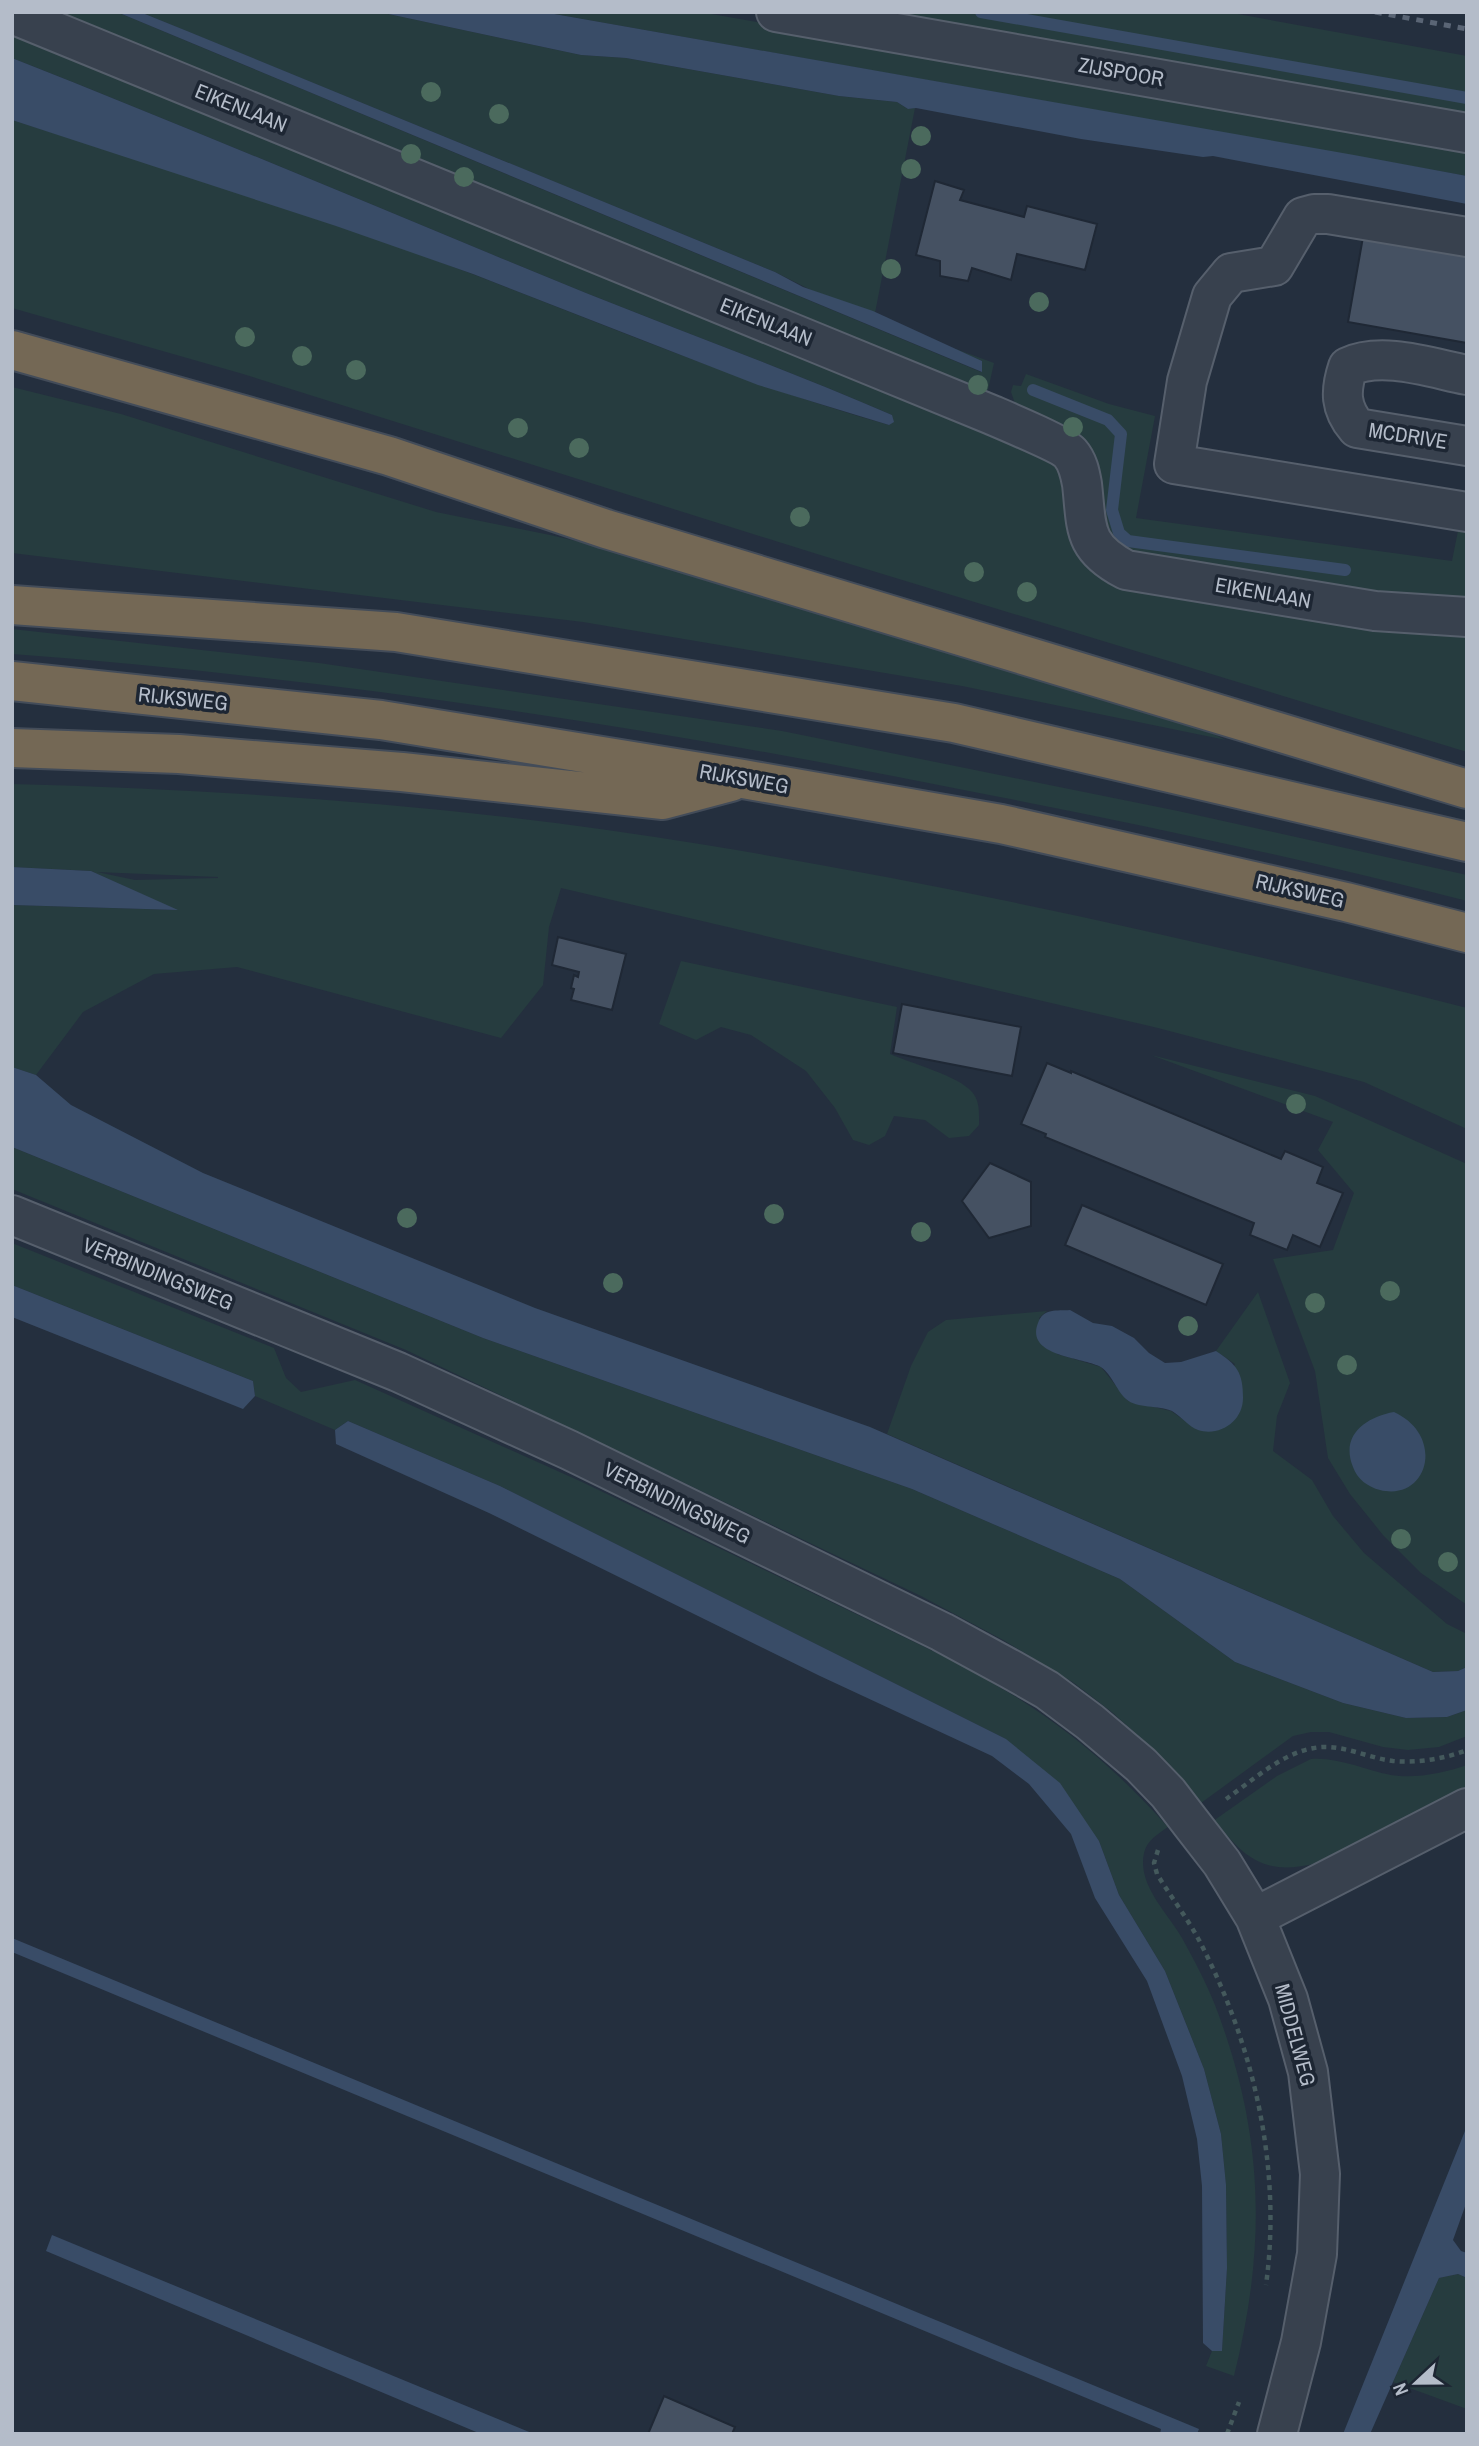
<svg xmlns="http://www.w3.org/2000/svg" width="1479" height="2446" font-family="'Archivo Narrow',sans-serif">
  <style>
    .green { fill: #263c3f; fill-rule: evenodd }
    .water { fill: #394c67 }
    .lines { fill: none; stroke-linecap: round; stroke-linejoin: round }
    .stream { stroke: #394c67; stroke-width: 12 }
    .building { fill: #455162; stroke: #1f2835; stroke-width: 2 }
    .minor-casing { stroke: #565f6c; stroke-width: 42 }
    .highway-casing { stroke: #434c59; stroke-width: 42 }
    .path { stroke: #44595c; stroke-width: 4.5; stroke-dasharray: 5 5; stroke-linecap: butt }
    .minor { stroke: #38414e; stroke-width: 38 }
    .highway { stroke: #746855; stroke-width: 38 }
    .rail { stroke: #5a6575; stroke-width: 5; stroke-dasharray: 7 7; stroke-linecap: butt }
    .tree { fill: #4b6a5d }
    .labels { text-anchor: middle; stroke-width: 7; stroke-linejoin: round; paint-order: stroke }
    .street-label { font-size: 21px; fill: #b4bcc9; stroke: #1d2633 }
  </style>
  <rect width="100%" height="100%" fill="#242f3e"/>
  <path class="green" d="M27,12H117L981,372L982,361L953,348L994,363L988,390L969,398Z
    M140,12H379L581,55L626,58L839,96L897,102L908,109L915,108L875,313L813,291L775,272Z
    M543,12H700L1467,146V176Z
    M874,12H1227L1467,56V115Z
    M12,20L1037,446L1063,472L1074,539L1467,627V752L817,554L243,374L12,308V120C167,169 323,217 475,275C612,328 747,385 889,425L892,415C791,371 688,334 586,293C395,215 205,134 12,58Z
    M1026,374L1109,404L1155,416L1136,518L1452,561L1458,531L1467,533V602L1376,597L1118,552L1097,518L1018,412L1011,392L1013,385L1021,386Z
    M12,387L121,414L436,512L550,535L667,562L1196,726L1226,740L962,686L583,622L12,553Z
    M12,629L319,663L782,731L1178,811L1467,875V901C1304,859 1139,824 974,792C657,728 335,678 12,654Z
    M12,784C244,790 477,807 706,845C962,887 1216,944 1467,1008V1129L1364,1082L1158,1028L561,888L549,927L543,985L501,1038L237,967L154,974L83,1012L36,1075L12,1067V905L176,910L91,871L12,867ZM97,872L218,877V878L135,880Z
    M681,961L897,1007L890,1054C910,1063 959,1076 972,1092C980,1101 979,1113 979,1125L969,1136L949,1138L925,1120L894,1116L885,1136L869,1145L853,1140L835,1108L806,1071L751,1035L721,1027L696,1040L659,1024Z
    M1151,1055L1315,1096L1467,1164V1605L1421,1573L1383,1535L1350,1494L1328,1458L1315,1371L1273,1259L1333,1250L1354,1193L1318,1150L1333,1122Z
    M12,1147L483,1338L912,1489L1120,1579L1235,1662L1343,1703L1406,1718L1447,1717L1467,1710V1736L1439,1747L1408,1750L1383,1747L1329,1732H1311L1293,1736L1201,1803L1157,1753L1113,1713L1074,1683L1005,1641L921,1596L406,1350L12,1189Z
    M12,1243L274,1348L286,1378L301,1392L355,1380L582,1482L937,1653C1031,1700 1097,1748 1168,1827C1158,1834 1147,1840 1144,1853C1137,1885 1168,1913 1182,1938C1194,1960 1206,1982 1215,2005C1264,2133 1267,2244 1234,2376L1206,2366L1212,2351L1222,2350L1227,2268L1226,2186L1221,2134L1204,2069L1165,1971L1119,1895L1099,1841L1006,1739L500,1486L348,1421L335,1430L255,1396L253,1381L12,1285Z
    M1258,1292L1290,1383L1277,1416L1273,1451L1312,1480L1333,1516L1364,1553L1447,1624L1467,1634V1667L1458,1671L1433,1672L887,1434L911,1366L928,1332L946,1320L1047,1311L1039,1318L1057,1354L1101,1367L1128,1401L1171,1411L1198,1430L1235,1364L1216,1351Z
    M1311,1759C1339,1757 1364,1770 1391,1775C1415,1779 1444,1773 1467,1765V1786L1317,1863C1266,1876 1246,1860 1215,1821L1216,1819L1277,1776Z
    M1458,2274L1467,2278V2409L1393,2382L1439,2278Z"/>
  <path class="water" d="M117,12H140L187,31L775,272L803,287L873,311L982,361V372Z
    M379,12H543L1354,155L1467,176V204L1213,156L1203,157L1081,139L916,108L908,109L897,102L839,96L626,58L581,55Z
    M12,58C205,134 395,215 586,293C688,334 791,371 892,415L894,422L889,425L758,385L473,274L336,226L12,120Z
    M12,867L91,871L178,910L12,905Z
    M12,1067L36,1075L71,1105L203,1173L535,1308L870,1427L1433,1672L1458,1671L1467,1667V1710L1447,1717L1406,1718L1343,1703L1235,1662L1120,1579L912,1489L483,1338L12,1147Z
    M12,1285L253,1381L255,1396L243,1409L12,1317Z
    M1070,1310L1093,1323L1112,1326L1134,1338L1149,1353L1165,1363L1181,1362L1216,1351C1237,1365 1243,1372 1243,1398C1243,1421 1220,1437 1198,1430C1189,1427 1181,1416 1172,1411C1159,1405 1137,1409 1126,1399C1116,1390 1111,1372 1099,1366C1081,1357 1025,1356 1038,1323C1043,1308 1057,1311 1070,1310Z
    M1394,1412C1446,1436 1428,1502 1380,1490C1368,1487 1357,1479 1353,1467C1340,1435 1366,1417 1394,1412Z
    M348,1421L500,1486L1006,1739L1060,1783L1099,1841L1119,1895L1165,1971L1204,2069L1221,2134L1226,2185L1227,2268L1222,2351H1212L1203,2343L1202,2186L1197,2139L1182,2076L1147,1981L1095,1898L1071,1834L1029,1784L992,1756L820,1676L489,1513L336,1444L335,1430Z
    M12,1938L1187,2424L1199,2429L1197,2434H1160L1161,2429L12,1952Z
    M1467,2126V2201L1453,2240L1461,2251L1467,2253V2278L1458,2274L1439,2278L1370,2434H1343Z
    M52,2235L534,2434H481L46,2251Z"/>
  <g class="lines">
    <path class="stream" d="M981,12L1467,98
      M1033,390L1108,420L1121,434L1112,510L1119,533L1128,541L1345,570"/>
  </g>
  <path class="building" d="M935,181L964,190L960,200L1024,217L1027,206L1097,224L1085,270L1017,254L1011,280L972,268L968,281L940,276V261L916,255Z
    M1363,237L1467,253V343L1348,322Z
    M558,937L626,954L612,1010L571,1000L574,989L571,988L574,975L578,977L579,972L552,965Z
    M902,1004L1021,1027L1012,1076L893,1053Z
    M1047,1063L1071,1073V1071L1281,1159L1285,1151L1323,1167L1317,1183L1343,1193L1320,1247L1293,1235L1287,1250L1250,1235L1254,1223L1045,1137L1046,1134L1021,1124Z
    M990,1163L1031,1182V1226L989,1238L962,1201Z
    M1082,1205L1223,1264L1206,1305L1065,1245Z
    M664,2396L735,2427L732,2434H648Z"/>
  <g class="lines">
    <g class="minor-casing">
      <path id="minor" d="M776,12L1467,133
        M12,14L992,415C1006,421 1063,445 1070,453C1078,462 1080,473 1082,484C1087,528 1082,547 1126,570L1375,611L1467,617
        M1467,237L1328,214H1314L1303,217L1274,266L1231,273L1212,296L1187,381L1174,464L1467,512
        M1467,375C1431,368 1382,351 1348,367C1340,391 1340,408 1357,428L1467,446
        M12,1215L398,1372L569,1450L942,1632L1012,1670L1047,1690L1090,1722L1141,1765L1168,1793L1191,1823L1222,1863L1255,1917L1288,1999L1308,2072L1320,2174L1317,2254L1301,2342L1277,2434
        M1255,1917L1467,1808"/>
    </g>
    <g class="highway-casing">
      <path id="highway" d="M12,350L389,456L606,529L1467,789
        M12,605L396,632L954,723L1467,842
        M12,681L381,720L743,779L1001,824L1346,902L1467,933
        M12,748L179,754L402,772L663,800L731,782"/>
    </g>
    <path class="path" d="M1226,1799C1252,1781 1282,1753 1314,1748C1341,1743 1367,1758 1393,1761C1418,1763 1444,1759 1467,1750
      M1158,1850L1154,1863L1157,1874C1171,1897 1188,1919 1200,1942C1254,2046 1282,2168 1266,2285
      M1227,2434L1239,2402"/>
    <use href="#minor" class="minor"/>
    <use href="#highway" class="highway"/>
    <path class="rail" d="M1375,12L1467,29"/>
  </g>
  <g class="tree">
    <circle cx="431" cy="92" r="10"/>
    <circle cx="499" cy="114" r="10"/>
    <circle cx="921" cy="136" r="10"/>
    <circle cx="411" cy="154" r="10"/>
    <circle cx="911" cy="169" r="10"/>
    <circle cx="464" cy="177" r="10"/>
    <circle cx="891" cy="269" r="10"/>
    <circle cx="1039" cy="302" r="10"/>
    <circle cx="245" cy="337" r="10"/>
    <circle cx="302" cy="356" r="10"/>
    <circle cx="356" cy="370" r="10"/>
    <circle cx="978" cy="385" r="10"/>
    <circle cx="1073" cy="427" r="10"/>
    <circle cx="518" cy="428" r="10"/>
    <circle cx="579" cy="448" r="10"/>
    <circle cx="800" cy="517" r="10"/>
    <circle cx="974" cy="572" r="10"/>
    <circle cx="1027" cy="592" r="10"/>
    <circle cx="1296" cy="1104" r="10"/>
    <circle cx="774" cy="1214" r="10"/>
    <circle cx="407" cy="1218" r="10"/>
    <circle cx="921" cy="1232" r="10"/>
    <circle cx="613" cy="1283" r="10"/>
    <circle cx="1390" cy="1291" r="10"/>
    <circle cx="1315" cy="1303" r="10"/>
    <circle cx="1188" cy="1326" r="10"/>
    <circle cx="1347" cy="1365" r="10"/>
    <circle cx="1401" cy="1539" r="10"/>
    <circle cx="1448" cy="1562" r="10"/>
  </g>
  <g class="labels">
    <g class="street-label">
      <text transform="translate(1121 72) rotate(10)" y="7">ZIJSPOOR</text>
      <text transform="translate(241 108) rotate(22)" y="7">EIKENLAAN</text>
      <text transform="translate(766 322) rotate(22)" y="7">EIKENLAAN</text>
      <text transform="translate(1408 436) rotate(9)" y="7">MCDRIVE</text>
      <text transform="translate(1263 593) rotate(10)" y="7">EIKENLAAN</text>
      <text transform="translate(183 699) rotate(6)" y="7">RIJKSWEG</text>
      <text transform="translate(744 779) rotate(10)" y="7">RIJKSWEG</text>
      <text transform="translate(1300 891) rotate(13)" y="7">RIJKSWEG</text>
      <text transform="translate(158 1274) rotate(22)" y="7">VERBINDINGSWEG</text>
      <text transform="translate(677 1503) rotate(26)" y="7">VERBINDINGSWEG</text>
      <text transform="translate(1295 2035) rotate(75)" y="7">MIDDELWEG</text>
    </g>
  </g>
  <rect width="1479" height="2446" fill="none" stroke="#b4bcc9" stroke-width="28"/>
  <g transform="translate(1416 2383) rotate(248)" stroke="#1d2633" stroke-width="5" paint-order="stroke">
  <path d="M0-5L12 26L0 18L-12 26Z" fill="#b4bcc9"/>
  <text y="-10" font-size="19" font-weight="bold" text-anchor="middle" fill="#b4bcc9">N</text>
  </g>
</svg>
